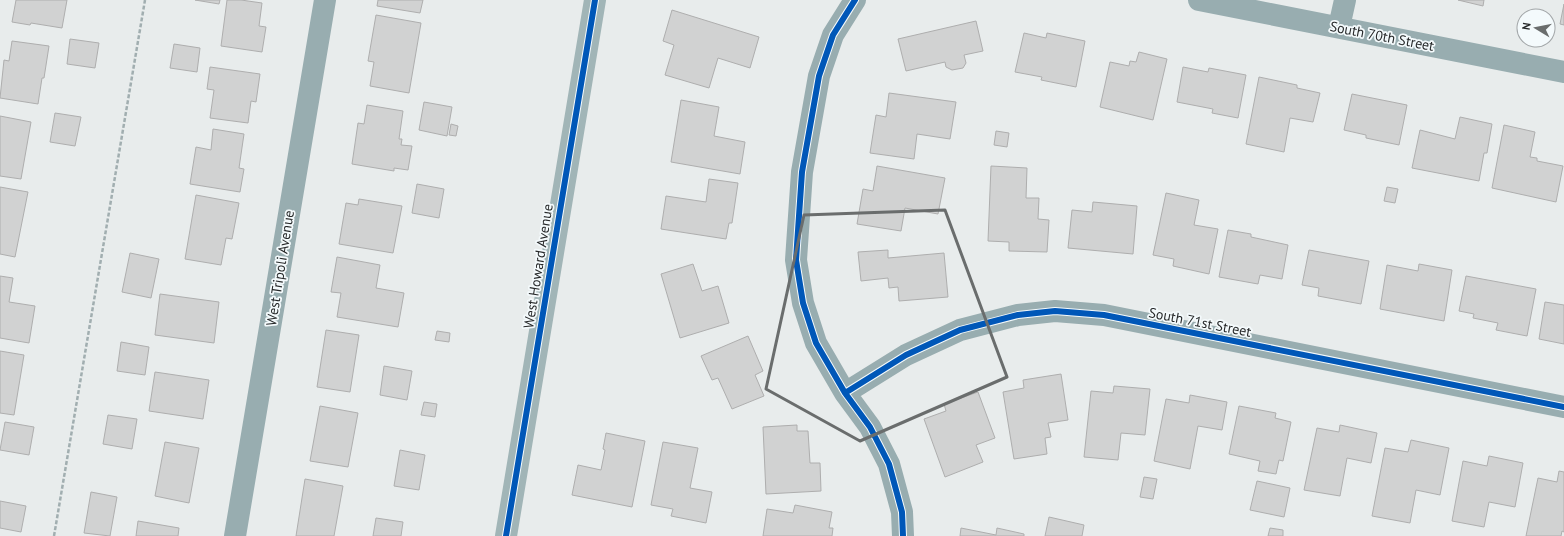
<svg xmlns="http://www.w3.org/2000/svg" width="1564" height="536" font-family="'PT Sans',sans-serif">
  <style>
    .building { fill: #d1d2d2; stroke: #aeaeae }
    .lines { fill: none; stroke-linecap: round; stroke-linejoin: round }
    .path { stroke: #a1aeb0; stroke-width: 2.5; stroke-dasharray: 4 2; stroke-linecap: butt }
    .street { stroke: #98adb0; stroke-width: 22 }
    .secondary { stroke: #a1b5b7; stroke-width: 22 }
    .cycleway-casing { stroke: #f4fafc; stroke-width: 8 }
    .cycleway { stroke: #0057b8; stroke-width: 6 }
    .marked { fill: none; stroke: #6a6d6d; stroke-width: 3; stroke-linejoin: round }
    .labels { text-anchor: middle; stroke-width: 3.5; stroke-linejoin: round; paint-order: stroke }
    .street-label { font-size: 14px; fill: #262829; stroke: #f4fafc }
  </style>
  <rect width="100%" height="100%" fill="#e8ecec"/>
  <path class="building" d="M16,0H67L62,28L31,23L30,25L12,22Z
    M195,0H220L219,4Z
    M227,0H241L262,3L259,26L266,27L262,52L221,46Z
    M378,0H423L420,13L377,6Z
    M1458,0H1484L1483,6Z
    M1564,4V25L1560,24Z
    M672,10L759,37L750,68L718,58L709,88L665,75L674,45L663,41Z
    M376,15L421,23L409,93L370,86L374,62L368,61Z
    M976,21L983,51L964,55L966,63L963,68L952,70L946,67L945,62L906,71L898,39Z
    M1024,33L1046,38L1047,33L1085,41L1076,87L1041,80L1042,77L1015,72Z
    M70,39L99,43L95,68L67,64Z
    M12,41L49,46L44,78H42L38,104L0,98L4,60L9,61Z
    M174,44L200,48L197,72L170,68Z
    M1139,52L1167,59L1153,120L1100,107L1110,62L1129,66L1130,61L1136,62Z
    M210,67L260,74L256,102L251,101L248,123L210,118L214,90L207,89Z
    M1183,67L1208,72L1209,68L1246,75L1238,118L1212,113L1213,109L1177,102Z
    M1259,77L1297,85V88L1320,93L1313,122L1290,118L1284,152L1246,144Z
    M889,93L956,102L950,139L917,134L914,159L870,153L876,115L886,117Z
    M1352,94L1407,105L1399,145L1366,138V135L1344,130Z
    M681,100L719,107L714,136L745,142L740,174L671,162Z
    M424,102L452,107L447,136L419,130Z
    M367,105L403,111L399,139H402L401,145L412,146L408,170L394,168V171L352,164L358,123L364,124Z
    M55,113L81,117L75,146L50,142Z
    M0,116L31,122L21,179L0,176Z
    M1460,117L1492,124L1487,153H1484L1479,181L1412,168L1420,130L1455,139Z
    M451,124L458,126L456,136L449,135Z
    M1504,125L1535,132L1530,157L1537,158V161L1563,166L1556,202L1492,188Z
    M213,129L244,134L239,168L244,169L240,192L190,184L196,147L211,150Z
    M996,131L1009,133L1007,147L994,145Z
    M877,166L945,178L938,214L905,208L901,231L857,224L863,189L873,191Z
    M991,166L1027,168L1026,198H1039L1038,219L1049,220L1047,252L1009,251V242L988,241Z
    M709,179L738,183L732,223H729L726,239L661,229L666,196L706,202Z
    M417,184L444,189L439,218L412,213Z
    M0,187L28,192L15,257L0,254Z
    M1387,187L1398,189L1395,203L1384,201Z
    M1166,193L1199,200L1194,225L1218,229L1209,274L1173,266L1174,259L1153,255Z
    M196,195L239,203L232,239L226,238L221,265L185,259Z
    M359,199L402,206L393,253L339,244L346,203L358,205Z
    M1093,202L1137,206L1133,254L1068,248L1072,210L1092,212Z
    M1228,230L1251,234V237L1288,245L1282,279L1260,275L1258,284L1219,277Z
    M888,250V258L944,253L948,297L899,301L898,287L889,288L888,278L861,281L858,252Z
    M1309,250L1369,261L1361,304L1318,296L1319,288L1302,285Z
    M130,253L159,259L151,298L122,292Z
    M337,257L380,265L376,288L404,293L398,327L337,317L341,293L331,292Z
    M693,264L702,291L718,286L729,323L680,338L661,274Z
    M1419,264L1452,270L1444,321L1380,309L1387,265L1418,271Z
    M0,276L13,278L9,302L35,306L29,343L0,338Z
    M1466,276L1536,289L1527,336L1496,330L1498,323L1473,318L1474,314L1459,311Z
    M160,294L219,302L214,343L155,335Z
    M1545,302L1564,305V344L1539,339Z
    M326,330L359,335L350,392L317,387Z
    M437,331L450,333L449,342L435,340Z
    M748,336L763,371L755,375L764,396L732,409L718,378L712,380L701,356Z
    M121,342L149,347L145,375L117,371Z
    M0,351L24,355L14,415L0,413Z
    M384,366L412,371L407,400L380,395Z
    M155,372L209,380L203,419L149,411Z
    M1061,374L1068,420L1048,423L1051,437L1045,438L1047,454L1014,459L1003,392L1024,388L1023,380Z
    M1114,386L1150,389L1145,435L1121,433L1118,460L1084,457L1091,391L1113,393Z
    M978,392L995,438L976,445L983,462L945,477L924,419L946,411L944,404Z
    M1190,395L1227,402L1222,430L1198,426L1190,469L1154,461L1166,399L1189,403Z
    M424,402L437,404L435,417L421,415Z
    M320,406L358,413L348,467L310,461Z
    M1239,406L1276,413L1275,418L1291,422L1283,461L1279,460L1276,474L1258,471L1260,461L1229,454Z
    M108,415L137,419L132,449L103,444Z
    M5,422L34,427L29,455L0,450Z
    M797,425V431H808L810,463H820L821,491L766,494L763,427Z
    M1340,425L1377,433L1371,463L1347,458L1340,496L1304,490L1317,428L1339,432Z
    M606,433L645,441L632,507L572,495L578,465L601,470L605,450L603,449Z
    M1411,440L1449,448L1440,495L1416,490L1410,523L1372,516L1385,448L1408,452Z
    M165,442L199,448L189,503L155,496Z
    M663,442L698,448L690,488L712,492L706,523L671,516L673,509L651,505Z
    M400,450L425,455L419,490L394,486Z
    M1489,456L1523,463L1515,507L1489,502L1484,527L1452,521L1463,461L1487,466Z
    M1559,471L1564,472V532L1562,531L1561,536H1526L1538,478L1557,482Z
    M1144,477L1157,479L1153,499L1140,497Z
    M305,479L343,486L334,536H296Z
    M1257,481L1290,488L1284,517L1250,510Z
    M91,492L117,497L110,536L84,533Z
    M0,501L26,506L21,532L0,528Z
    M795,505L832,512L829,528H833L832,536H763L767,509L793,513Z
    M1049,517L1084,525L1082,536H1045Z
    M376,518L403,522L401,536H373Z
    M138,521L179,528L178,536H136Z
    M961,528L996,535L997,528L1024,534V536H960Z
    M1270,528L1283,530V536H1268Z"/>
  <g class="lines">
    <path class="path" d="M54,536L145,0"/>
    <path class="street" d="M855,0L833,35L819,76L802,172L796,260L803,303L816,343L845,393L870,427L889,464L902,512L903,536
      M1199,0L1564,72
      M1339,27L1345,0
      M845,393L906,355L960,330L1018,315L1055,311L1104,315L1564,407
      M235,536L325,0"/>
    <path class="secondary" d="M506,536L595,0"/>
    <g class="cycleway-casing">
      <path id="cycleway" d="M855,0L833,35L819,76L802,172L796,260L803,303L816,343L845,393L870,427L889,464L902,512L903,536
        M845,393L906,355L960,330L1018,315L1055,311L1104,315L1564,407
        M506,536L595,0"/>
    </g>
    <use href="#cycleway" class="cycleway"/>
  </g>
  <path class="marked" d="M945,210L1007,377L860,441L766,389L804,215Z"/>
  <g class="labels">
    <g class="street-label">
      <text transform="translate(1382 36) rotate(11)" y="5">South 70th Street</text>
      <text transform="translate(538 266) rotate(-81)" y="5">West Howard Avenue</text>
      <text transform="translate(280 268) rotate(-81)" y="5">West Tripoli Avenue</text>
      <text transform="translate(1200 322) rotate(11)" y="5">South 71st Street</text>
    </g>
  </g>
  <g transform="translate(1536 28) rotate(280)"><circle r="19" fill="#f4fafc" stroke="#a2a6a8"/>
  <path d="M0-3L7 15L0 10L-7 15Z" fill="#6a6d6d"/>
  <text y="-6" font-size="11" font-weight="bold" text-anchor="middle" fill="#262829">N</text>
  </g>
</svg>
